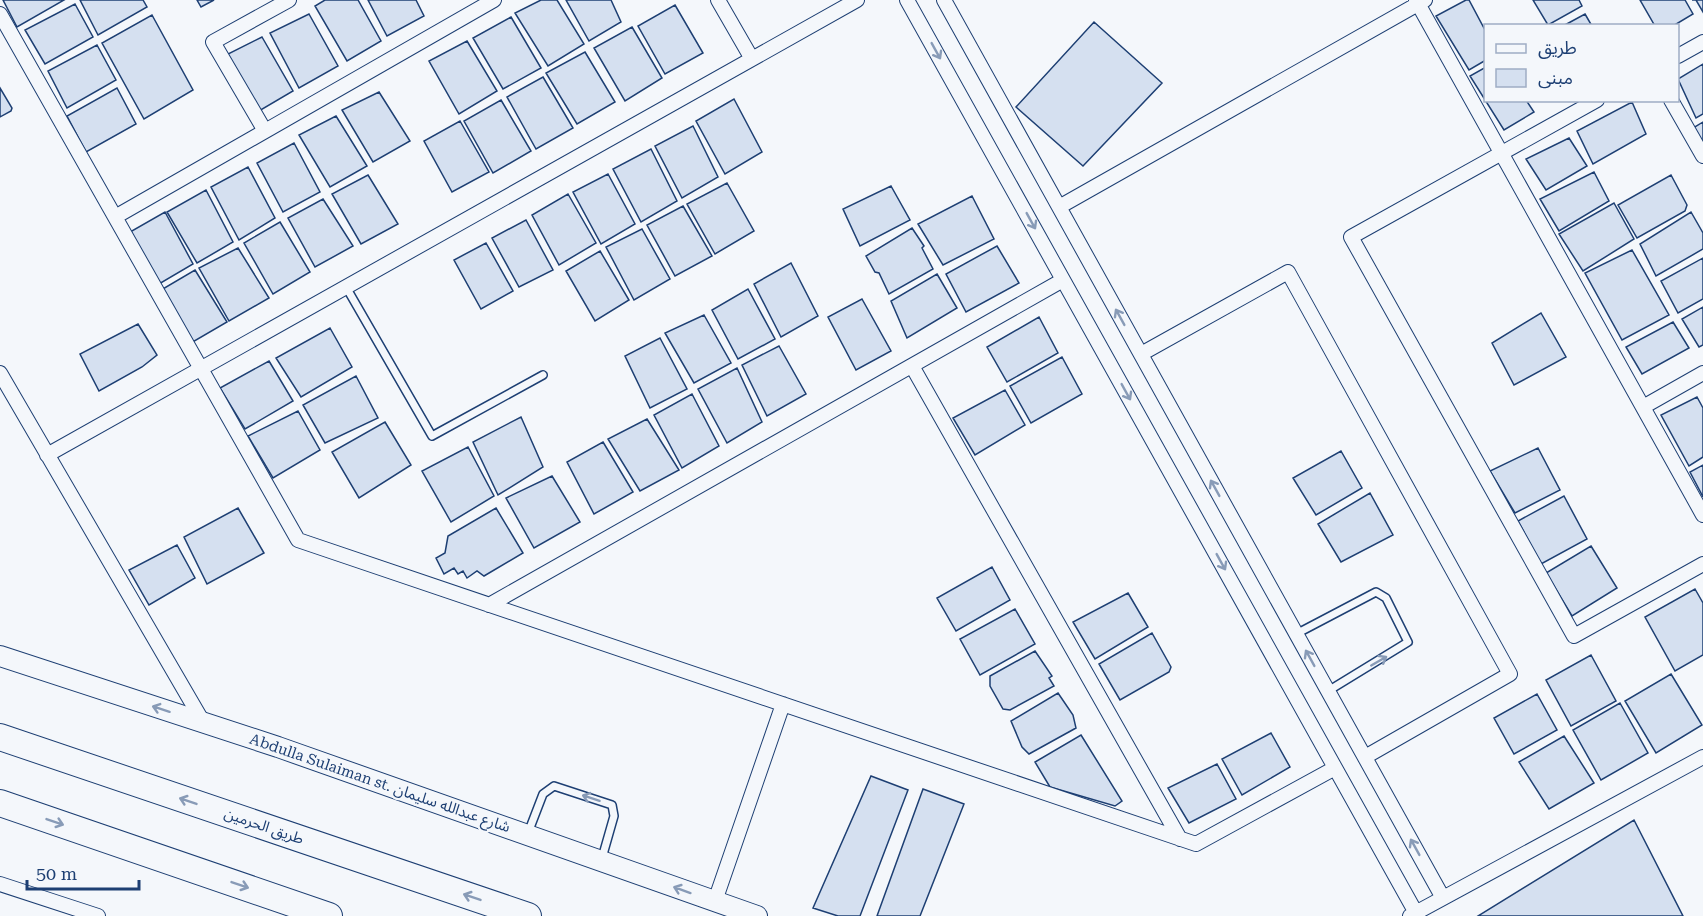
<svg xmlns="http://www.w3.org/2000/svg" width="1703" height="916" font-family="'Roboto Serif','Noto Sans Arabic',serif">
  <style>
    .building { fill: #d5e0f0; stroke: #1d3f73; stroke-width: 1.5 }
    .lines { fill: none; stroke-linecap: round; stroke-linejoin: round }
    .service-casing { stroke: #1d3f73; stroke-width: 10 }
    .minor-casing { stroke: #1d3f73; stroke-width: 16 }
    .secondary-casing { stroke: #1d3f73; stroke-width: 22 }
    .motorway-casing { stroke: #1d3f73; stroke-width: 28 }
    .service { stroke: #f4f7fb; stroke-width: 7 }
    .minor { stroke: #f4f7fb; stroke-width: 14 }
    .secondary { stroke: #f4f7fb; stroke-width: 20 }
    .motorway { stroke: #f4f7fb; stroke-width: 26 }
    .oneway { stroke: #889bb7 }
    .labels { text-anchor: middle; stroke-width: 4.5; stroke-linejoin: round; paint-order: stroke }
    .street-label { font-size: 15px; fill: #1d3f73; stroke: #f4f7fb }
  </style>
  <rect width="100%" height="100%" fill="#f4f7fb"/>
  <path class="building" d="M3,0H64L17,27Z
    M80,0H143L147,7L98,35Z
    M197,0H214L201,7Z
    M325,0H358L381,41L347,61L315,6Z
    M368,0H416L424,16L387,36Z
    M541,0H557L584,44L548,66L515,13Z
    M566,0H611L621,22L589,41Z
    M1466,0H1469L1486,32V60L1469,70L1436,16Z
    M1533,0H1579L1582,6L1548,25Z
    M1640,0H1685L1693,14L1673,26H1655Z
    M1692,0H1703V12L1696,0Z
    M75,4L93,37L45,64L25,30Z
    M675,5L703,53L665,74L638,26Z
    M309,14L338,66L299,88L270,33Z
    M1585,14L1592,26H1563Z
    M152,15L193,90L144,119L102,43Z
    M511,17L541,68L503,89L473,38Z
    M1094,22L1162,83L1083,166L1016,107Z
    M632,27L662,78L625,101L594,48Z
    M262,37L293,91L259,111L226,55Z
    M467,41L497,91L459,114L429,61Z
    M97,45L116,80L67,108L48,71Z
    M585,52L615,102L577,124L546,73Z
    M1703,64V114L1696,118L1678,79Z
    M1486,67V100H1526L1534,112L1504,130L1470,76Z
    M543,77L573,128L536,149L507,97Z
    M0,88L12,108L11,111L0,117Z
    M117,88L136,124L86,152L67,116Z
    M379,92L410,141L373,162L342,110Z
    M734,99L762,152L725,174L696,121Z
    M501,100L531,151L493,173L464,121Z
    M1632,102L1646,134L1593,164L1577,131Z
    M336,116L367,166L330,187L299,135Z
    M460,121L489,172L452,192L424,141Z
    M1703,122V146L1693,128Z
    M693,126L718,177L682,198L655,146Z
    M1569,138L1587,166L1546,190L1526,159Z
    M294,143L320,192L283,212L257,163Z
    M651,149L677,201L641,222L613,169Z
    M248,167L275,218L239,240L211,187Z
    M1594,172L1609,201L1559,231L1540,199Z
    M608,174L635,224L601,244L573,192Z
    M368,175L398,224L361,244L332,194Z
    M1671,175L1687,205L1685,211L1637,238L1618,205Z
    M727,183L754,231L715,254L687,204Z
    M891,186L910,220L860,246L843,209Z
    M206,190L233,242L197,263L167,212Z
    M568,194L596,243L559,265L532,215Z
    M972,196L994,239L943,265L918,224Z
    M323,199L353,246L315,267L288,218Z
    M1614,203L1634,239L1583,271L1559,234Z
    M683,206L712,256L675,276L647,225Z
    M165,212L193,264L159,284L130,232Z
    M1691,212L1703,233V249L1656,276L1640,244Z
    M526,220L553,270L519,287L492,238Z
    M280,222L310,272L273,294L244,243Z
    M912,228L924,246L922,248L933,269L889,294L879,273L875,272L866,256Z
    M642,229L670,279L634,300L606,247Z
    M486,243L513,291L481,309L454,260Z
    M997,246L1019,283L966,312L946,274Z
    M238,248L269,298L229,321L199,268Z
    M1632,250L1669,315L1622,340L1585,273Z
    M600,251L629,300L595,321L566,271Z
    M1703,258V299L1678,313L1661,281Z
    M791,263L818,316L781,337L754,284Z
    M195,270L227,322L191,343L161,290Z
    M937,274L957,308L907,338L891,301Z
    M748,289L775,339L738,359L712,310Z
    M862,299L891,351L856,370L828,317Z
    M1703,307V345L1699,347L1682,319Z
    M1541,313L1566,357L1514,385L1492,343Z
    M704,315L731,363L694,383L665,333Z
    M1039,317L1058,353L1007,382L987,347Z
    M1673,322L1689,348L1642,374L1626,347Z
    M138,324L157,355L142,367L99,391L80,354Z
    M330,328L352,367L301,397L276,358Z
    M660,338L687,389L650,408L625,356Z
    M779,346L806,394L767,416L742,365Z
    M1062,357L1082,394L1031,423L1010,386Z
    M269,361L293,401L245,429L220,388Z
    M737,368L762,422L727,443L698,389Z
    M356,376L378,418L325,443L303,405Z
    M1005,390L1025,425L975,455L953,418Z
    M692,394L719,446L682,468L654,415Z
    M1697,397L1703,408V457L1689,466L1661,415Z
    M298,411L320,450L273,478L248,436Z
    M521,417L543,467L498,495L473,442Z
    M647,419L679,470L640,491L608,439Z
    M385,422L411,465L359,498L332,452Z
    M603,442L633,492L594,514L567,462Z
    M468,447L494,496L451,522L422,471Z
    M1538,448L1560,490L1515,513L1490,471Z
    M1341,451L1362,488L1316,515L1293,478Z
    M1703,465V497L1690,472Z
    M552,476L580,522L534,548L506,498Z
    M1370,493L1393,535L1341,562L1318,524Z
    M1564,496L1587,539L1541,564L1518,521Z
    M238,508L264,553L207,584L184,537Z
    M496,508L523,553L484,576L477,571L467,578L463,571L458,574L454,568L444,574L436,558L445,553L448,536Z
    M177,545L195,578L149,605L129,570Z
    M1591,546L1617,588L1572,616L1546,573Z
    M992,567L1010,600L956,631L937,598Z
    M1695,589L1703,603V655L1675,671L1645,617Z
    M1128,593L1148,627L1095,659L1073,622Z
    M1015,609L1035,644L980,675L960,639Z
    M1152,633L1171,667L1169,672L1120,700L1099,664Z
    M1035,651L1052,676L1049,678L1054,686L1010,710L1003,709L990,686V676Z
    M1591,655L1616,701L1571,726L1546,680Z
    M1671,674L1702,725L1656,753L1625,701Z
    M1058,693L1073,715L1076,728L1029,754L1022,747L1011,721Z
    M1537,694L1557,730L1514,754L1494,718Z
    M1620,703L1648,753L1601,780L1573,730Z
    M1271,733L1290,767L1242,795L1222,759Z
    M1081,735L1122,801L1115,806L1050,787L1035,762Z
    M1564,736L1594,783L1549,809L1519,762Z
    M1217,764L1236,799L1189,823L1168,788Z
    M871,776L908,790L860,916H838L813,908Z
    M923,789L964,804L920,916H877Z
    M1634,820L1683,916H1478Z"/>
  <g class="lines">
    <g class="service-casing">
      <path id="service" d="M346,287L432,436L543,375
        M1296,634L1376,592L1386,598L1408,642L1328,691
        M528,833L543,794L554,786L612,805L614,816L602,858"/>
    </g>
    <g class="minor-casing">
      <path id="minor" d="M718,0L752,59
        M907,0L1416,913
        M944,0L1443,898
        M1416,0L1703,515
        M0,14L298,540L1196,844L1335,768
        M1678,56L1703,42
        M1597,100L1351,237L1574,636L1703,564
        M1671,100L1703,156
        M265,131L213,42L289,0
        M1059,207L1425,0
        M115,217L494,0
        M1141,354L1288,272L1510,674L1365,757
        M912,366L1180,839
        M0,373L203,722
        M1643,407L1703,373
        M47,455L857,0
        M489,605L1063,280
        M0,884L98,916
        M715,901L783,704
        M1410,916L1703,757"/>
    </g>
    <g class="secondary-casing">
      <path id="secondary" d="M0,656L278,747L757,916"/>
    </g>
    <g class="motorway-casing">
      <path id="motorway" d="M0,737L528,916
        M0,803L329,916"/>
    </g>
    <use href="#service" class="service"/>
    <use href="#minor" class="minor"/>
    <use href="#secondary" class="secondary"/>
    <use href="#motorway" class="motorway"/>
  </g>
  <defs><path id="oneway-shaft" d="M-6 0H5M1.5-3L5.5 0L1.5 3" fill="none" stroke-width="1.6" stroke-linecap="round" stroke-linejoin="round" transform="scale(1.5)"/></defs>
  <g class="oneway">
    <use href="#oneway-shaft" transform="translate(936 51) rotate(61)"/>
    <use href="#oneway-shaft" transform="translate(1031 221) rotate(61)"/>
    <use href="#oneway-shaft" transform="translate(1120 317) rotate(-119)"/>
    <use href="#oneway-shaft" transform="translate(1126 392) rotate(61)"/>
    <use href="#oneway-shaft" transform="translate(1215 488) rotate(-119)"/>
    <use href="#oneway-shaft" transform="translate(1221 562) rotate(61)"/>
    <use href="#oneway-shaft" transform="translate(1310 658) rotate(-119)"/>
    <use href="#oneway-shaft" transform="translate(1379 661) rotate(-30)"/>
    <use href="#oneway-shaft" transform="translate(161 709) rotate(-162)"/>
    <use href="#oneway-shaft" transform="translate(591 798) rotate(-162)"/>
    <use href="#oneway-shaft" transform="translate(188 801) rotate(-161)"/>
    <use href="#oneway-shaft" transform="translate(55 822) rotate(19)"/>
    <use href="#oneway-shaft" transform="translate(1415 847) rotate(-119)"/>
    <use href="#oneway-shaft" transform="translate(240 885) rotate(19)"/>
    <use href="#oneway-shaft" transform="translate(682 890) rotate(-160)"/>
    <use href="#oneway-shaft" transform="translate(472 897) rotate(-161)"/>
  </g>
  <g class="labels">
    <g class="street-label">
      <text transform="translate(380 783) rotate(19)" y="5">Abdulla Sulaiman st. شارع عبدالله سليمان</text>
      <text transform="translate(264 826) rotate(19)" y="5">طريق الحرمين</text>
    </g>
  </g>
  <rect x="1484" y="24" width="195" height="78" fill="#f4f7fb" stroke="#9eadc5" stroke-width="1.5"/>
  <rect x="1496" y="44" width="30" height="9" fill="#f4f7fb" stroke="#9eadc5" stroke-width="1.5"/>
  <text x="1538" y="54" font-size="18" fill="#1d3f73">طريق</text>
  <rect x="1496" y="69" width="30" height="18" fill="#d5e0f0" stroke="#9eadc5" stroke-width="1.5"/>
  <text x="1538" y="84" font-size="18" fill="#1d3f73">مبنى</text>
  <path d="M27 880v9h112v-9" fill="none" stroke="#1d3f73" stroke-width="3"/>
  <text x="36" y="880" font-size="18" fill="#1d3f73" stroke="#f4f7fb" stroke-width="4.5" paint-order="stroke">50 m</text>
</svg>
